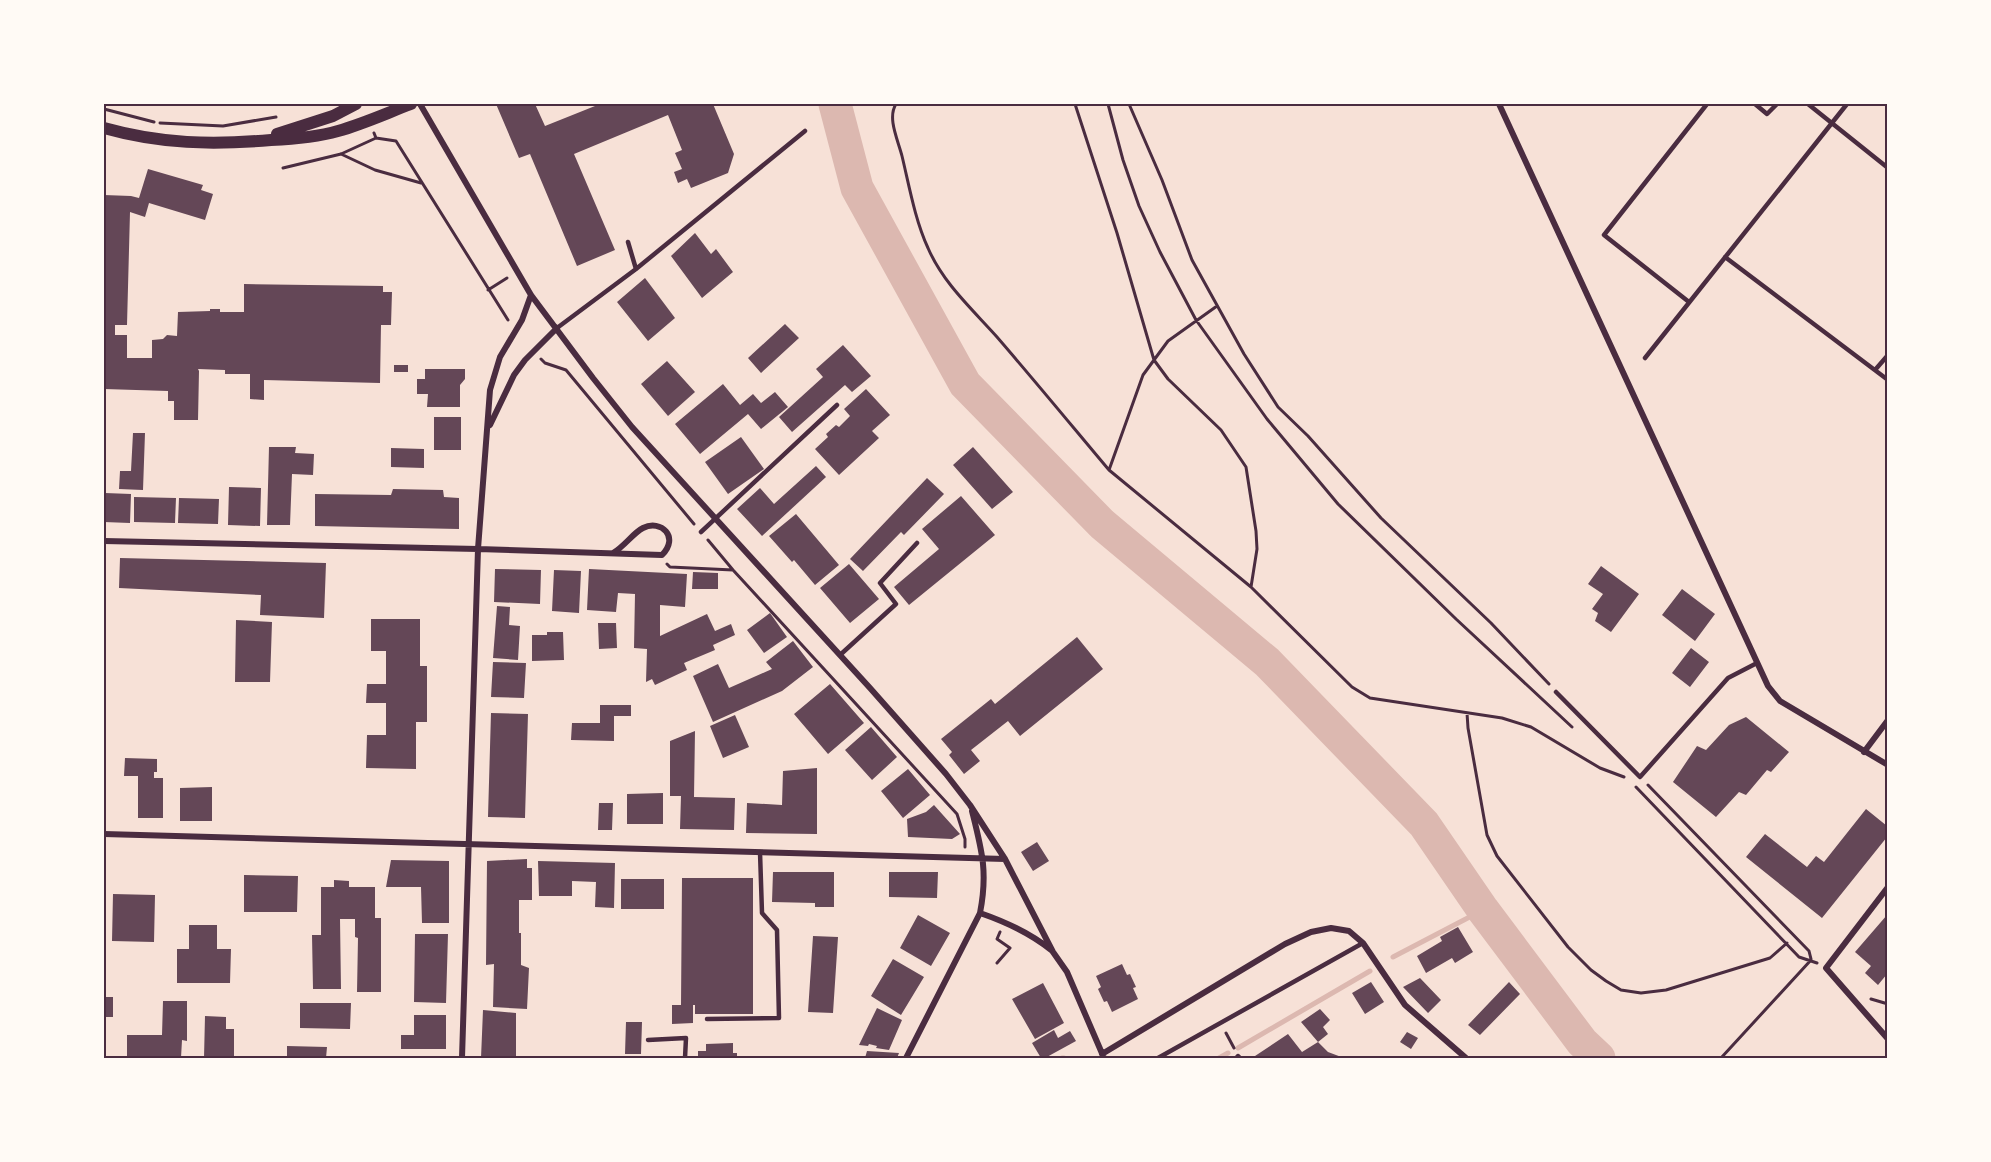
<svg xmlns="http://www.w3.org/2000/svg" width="1991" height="1162" font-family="'Roboto Condensed',sans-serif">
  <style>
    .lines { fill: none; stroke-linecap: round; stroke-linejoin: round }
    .stream { stroke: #dcb8b0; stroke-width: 5 }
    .river { stroke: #dcb8b0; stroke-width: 33 }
    .building { fill: #644757 }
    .path { stroke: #4a2c40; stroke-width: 3 }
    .service { stroke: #4a2c40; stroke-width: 4.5 }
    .minor { stroke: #4a2c40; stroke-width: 6 }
    .secondary { stroke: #4a2c40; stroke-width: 12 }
    .neatline { fill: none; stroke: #4a2c40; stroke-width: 2 }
  </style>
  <rect width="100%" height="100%" fill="#f7e1d7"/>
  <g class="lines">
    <path class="stream" d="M1393,957L1483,910
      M1238,1048L1370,971
      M1062,1058H1064
      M1219,1058L1228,1053"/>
    <path class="river" d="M835,104L857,188L965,384L1102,524L1267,662L1424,824L1483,910L1582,1042L1599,1058"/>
  </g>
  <path class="building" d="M496,104H535L545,126L600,104H713L734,154L728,173L691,188L687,179L678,183L674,172L682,169L675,153L682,150L668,115L574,154L615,250L577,266L530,154L519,158Z
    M148,169L203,185L201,190L213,194L205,220L149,203L145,217L130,212L127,325H115V335H127V358H152V340L163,339L167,335L177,336L178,312L210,311V309H220V312H244V284L383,286V292H392L391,325H381L380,383L264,380V400L250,399V374H225V370L198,369L199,371L198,420H174V401H168V391L104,389V195L131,196L139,198Z
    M695,233L711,254L716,249L733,272L702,298L671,256Z
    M645,278L675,318L648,341L617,302Z
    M785,324L799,338L761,373L748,358Z
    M843,345L871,376L852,392L845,385L792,432L779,417L823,377L816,369Z
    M667,361L695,392L668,416L641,384Z
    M394,365H408V372H394Z
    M425,369H465V379L460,385V407H427L428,394H417V379H425Z
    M723,384L740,405L753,394L761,403L775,392L788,407L761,429L748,414L700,454L675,424Z
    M866,389L890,415L872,431L879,438L839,475L815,449L828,437L826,434L836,425L839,427L850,416L844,409Z
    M434,417H461V450H434Z
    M133,433H145L143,490L119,489L120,471H131Z
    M741,437L764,469L728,494L705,462Z
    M269,447H296L295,453L314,454L313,475L292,474L290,525H267Z
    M973,447L1013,492L992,509L953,465Z
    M391,448L424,449V468L391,467Z
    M816,466L826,477L762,536L737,509L760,488L774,504Z
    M927,478L944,494L904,535L901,532L863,571L850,559Z
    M229,487L261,488L260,526L228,525Z
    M393,489L443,490L444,497L459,498V529L315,526V494L391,495Z
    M105,493L131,494L130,523L104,522Z
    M961,496L995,535L909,605L894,587L939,549L922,529Z
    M134,497L176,498L175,523L134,522Z
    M179,498L219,499L218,524L178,523Z
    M796,514L839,565L815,585L794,560L792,562L769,536Z
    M120,558L326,563L324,618L260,615L261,595L119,588Z
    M849,564L879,599L850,623L820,588Z
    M1601,566L1639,594L1611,632L1595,621L1598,613L1592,609L1603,594L1588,584Z
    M495,569L541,570L540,604L494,602Z
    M589,569L687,574L685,607L660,605V636L707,614L715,631L731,624L735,635L713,645L715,650L684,663L687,670L655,685L652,679L646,682L647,649L634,648L635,594L618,593L616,612L587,610Z
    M554,570L581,571L579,613L552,611Z
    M693,572L718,573V589H692Z
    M1682,589L1715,614L1695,641L1662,615Z
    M497,606L510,607L509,625L520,626L518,660L493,658Z
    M770,613L787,637L764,653L747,630Z
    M371,619H420V666H427V722H416V769L366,768L367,735H386V703H366L367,684H386V651H371Z
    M236,620L272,622L270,682H235Z
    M598,623H616L617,648L599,649Z
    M547,632H563L564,660L532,661V635H547Z
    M1077,637L1103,669L1020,736L1008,721L971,750L980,761L964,774L949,755L952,752L941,739L991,699L995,704Z
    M793,641L813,667L782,691L713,722L693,676L718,664L729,688L772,669L766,662Z
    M1691,648L1709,662L1690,687L1672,673Z
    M493,662L526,663L524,698L491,697Z
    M830,684L864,723L828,754L794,714Z
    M600,705H631V716H614V741L571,740L572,723H600Z
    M491,713L528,714L525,818L488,817Z
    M735,715L749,747L723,758L710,726Z
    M1746,717L1789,752L1771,772L1767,770L1746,795L1739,792L1716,817L1673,782L1697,746L1706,750L1729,725Z
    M871,727L897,757L872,780L845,750Z
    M695,731L694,797L735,798L734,830L680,829L681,796H670V741Z
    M125,758L157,759V772H154V778H163V818H138V776H124Z
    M817,768V834L746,833L747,803L782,805L783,771Z
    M908,769L930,795L903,818L881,791Z
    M212,787V821H180V788Z
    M663,793V824H627V794Z
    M599,803H613L612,830H598Z
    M934,805L960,834L952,839L908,837L907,819L926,812Z
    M1866,809L1887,826V837L1822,918L1746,857L1765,834L1807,867L1816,856L1824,862Z
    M1037,842L1049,861L1033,871L1021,852Z
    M527,859V868H532V900H519V933H521V965L529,968L527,1009L493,1007L494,964L486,965L487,861Z
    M391,860L449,861V923H422L421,887H386Z
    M538,861L615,863L614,908L595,907L596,882L572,881V896H539Z
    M773,872H834V907H815V903L772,902Z
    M889,872H938L937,898L889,897Z
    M244,875L298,876L297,912H244Z
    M682,878H753V1014H695V1005H693V1023L672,1024V1005H681Z
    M621,879H664V909H621Z
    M334,880L349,881V887H375V918H381V992H357L358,938L355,937V919H340L341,989H313L312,935H321V887H334Z
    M113,894L155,895L154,942L112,941Z
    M918,915L950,933L931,966L900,948Z
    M1887,915V974L1878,985L1865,973L1871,966L1855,952Z
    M189,925H217V949H231L230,983H177V949H189Z
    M1458,927L1473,952L1455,963L1452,958L1426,973L1417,956L1442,941L1440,937Z
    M415,934H448L446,1003L414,1002Z
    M813,936L838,937L833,1013L808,1012Z
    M893,959L924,977L901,1015L871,996Z
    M1122,964L1127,975L1130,974L1136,987L1133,988L1138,999L1112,1012L1107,1001L1104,1002L1098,989L1101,987L1096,976Z
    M1420,978L1441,1000L1428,1013L1403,987Z
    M1371,982L1384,1002L1365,1014L1352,993Z
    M1509,982L1520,994L1480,1035L1468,1025Z
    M1043,983L1064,1023L1035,1039L1012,999Z
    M104,997H113V1017H104Z
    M163,1001H187V1041L182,1040L181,1058H127V1035H162Z
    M300,1003H351L350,1029L300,1028Z
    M877,1008L902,1020L889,1050L876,1048L877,1046L869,1044L868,1046L859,1045Z
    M1320,1009L1330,1020L1323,1027L1328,1034L1318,1042L1328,1052L1344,1058H1252L1288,1034L1302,1052L1318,1042L1301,1022Z
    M483,1010L516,1013V1058H481Z
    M414,1015H446V1049H401V1035H414Z
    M205,1016L226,1017V1029H234V1058H204Z
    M626,1022H642L641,1054H625Z
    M1054,1030L1058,1038L1070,1031L1076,1041L1045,1058H1041L1032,1043Z
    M1407,1032L1418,1038L1411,1049L1400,1042Z
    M733,1043V1053H737V1058H698V1051H706V1044Z
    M287,1046L327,1047L326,1058H287Z
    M867,1051L899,1053L897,1058H865Z"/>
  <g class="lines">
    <path class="path" d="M896,104C887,118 898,140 902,156C909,185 915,220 928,248C943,283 972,309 997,337C1035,381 1072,426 1109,470L1143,375L1154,360L1117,233L1075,104
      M1108,104L1123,160L1139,206L1160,252L1196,320L1267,419L1338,504L1456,619L1572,727
      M1129,104L1162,180L1192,260L1244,354L1278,407L1308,436L1381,518L1491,623L1549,684
      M104,109L154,122
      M160,123L223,126L276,117
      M374,133L376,138L396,141L508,320
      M341,154L375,170L421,183
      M283,168L341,154L376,138
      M488,290L507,278
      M541,359L545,363L566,370L694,524
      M1109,470L1251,587L1257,549L1256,531L1246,467L1221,430L1168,379L1154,360L1168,341L1217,306
      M708,540L733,570L957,814L965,839V847
      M667,564L670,567L733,570
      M1251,587L1352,687L1370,698L1502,718L1531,727L1600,768L1624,777
      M1467,713L1468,728L1487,835L1497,856L1568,947L1591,970L1606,981L1621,990L1641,993L1666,990L1770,958L1787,943
      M1648,785L1809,951L1811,959
      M1636,787L1799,957L1817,963
      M997,963L1010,948L997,939L1000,932
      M1871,999L1888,1004
      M1226,1033L1234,1048
      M1721,1058L1811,960"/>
    <path class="service" d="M1755,104L1767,114L1777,104
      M1808,104L1888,168
      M628,242L636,269
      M1725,257L1888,380
      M1689,302L1604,235L1707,104
      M557,328L636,269L805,131
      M1645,358L1847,104
      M1875,370L1888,355
      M701,532L837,405
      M840,655L896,604L880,583L917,543
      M1556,692L1640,777L1728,678L1757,663
      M707,1019L779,1018L777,930L762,913L760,852
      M648,1040L686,1038L685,1058
      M1158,1058L1363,943"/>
    <path class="minor" d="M420,104L531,295L593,378L632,427L870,688L946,774L970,805L1005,859L1053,952L1067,972L1104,1058
      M1499,104L1768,686L1780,701L1888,765
      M490,425L514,375L525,360L557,328
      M104,541L478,549L662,555C680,537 661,519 643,528C633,533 625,546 613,553
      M1864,752L1888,720
      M104,834L1005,859
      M1888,887L1826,968L1888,1039
      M980,913C1006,922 1030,933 1051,950
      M1102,1054L1285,944L1311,932L1331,928L1349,931L1363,943L1405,1005L1466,1058
      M1238,1057L1239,1058
      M462,1058L478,549L490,390L500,357L522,320L531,295
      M906,1058L980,913C988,872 982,851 972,811"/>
    <path class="secondary" d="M104,128C161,144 212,145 271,140C293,139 317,137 338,131C363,124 387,113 411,104
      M277,134L333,116L356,104"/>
  </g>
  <rect width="1991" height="1162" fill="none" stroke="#fffaf5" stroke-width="210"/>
  <rect x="105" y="105" width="1781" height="952" class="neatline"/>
</svg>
